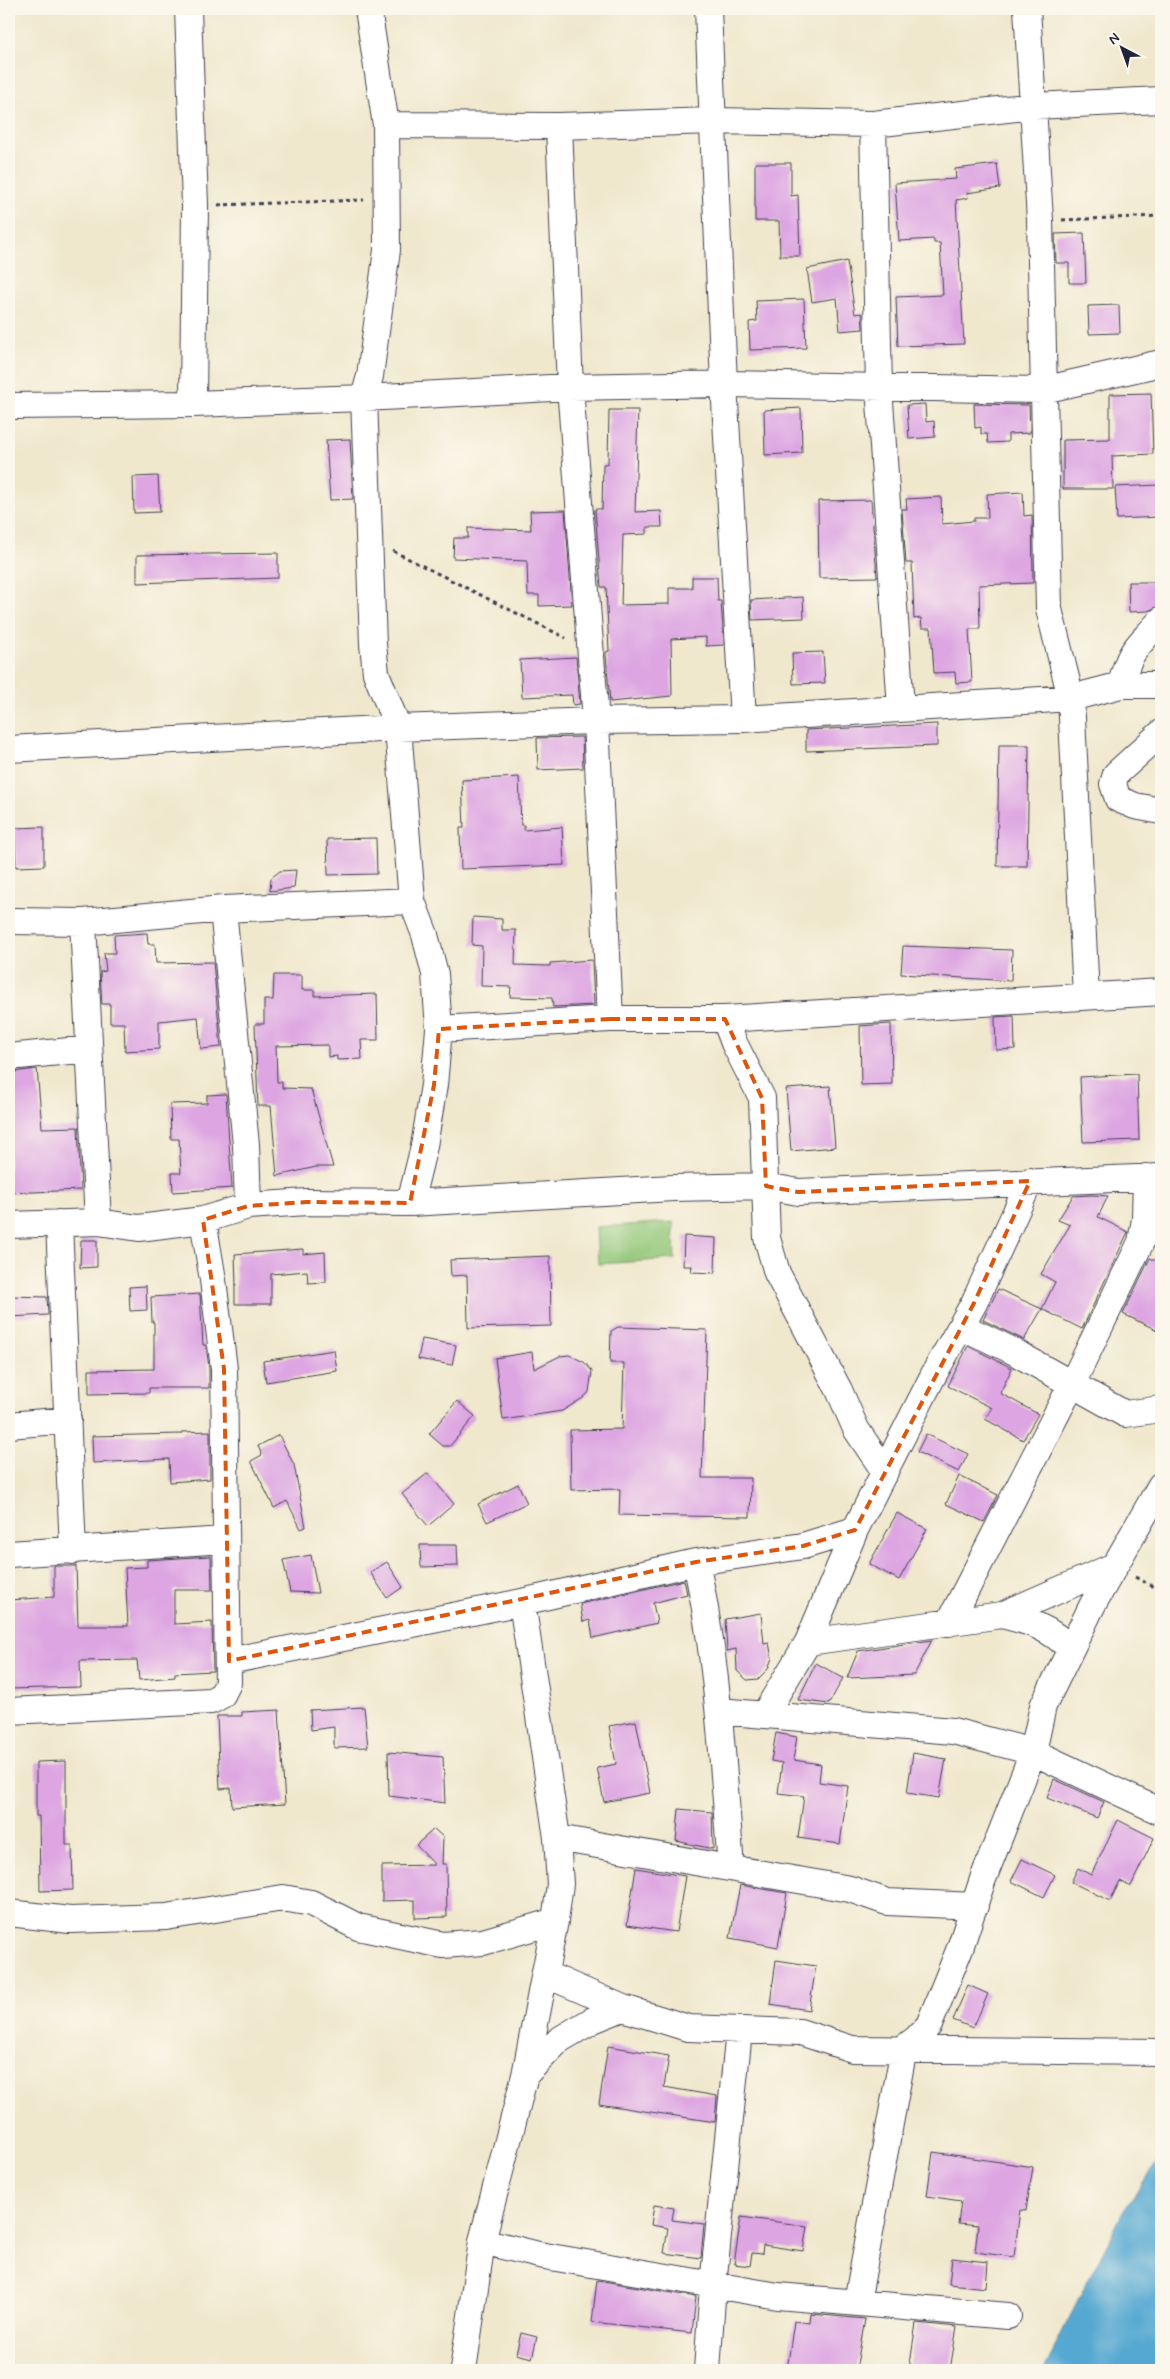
<svg xmlns="http://www.w3.org/2000/svg" width="1170" height="2379" font-family="Mynerve,sans-serif">
  <style>
    .green { fill: #93c778; stroke: #5a745a }
    .water { fill: #55a8d1; stroke: #3c6586 }
    .building { fill: #dda5e2 }
    .lines { fill: none; stroke-linecap: round; stroke-linejoin: round }
    .minor-casing { stroke: #414051; stroke-width: 28 }
    .path { stroke: #414051; stroke-width: 3; stroke-dasharray: 4 4; stroke-linecap: butt }
    .minor { stroke: #fff; stroke-width: 26 }
    .marked { fill: none; stroke: #de560e; stroke-width: 4; stroke-dasharray: 10 6; stroke-linejoin: round }
  </style>
  <rect width="100%" height="100%" fill="#fbf7ec"/>
  <filter id="ink" filterUnits="userSpaceOnUse"><feTurbulence type="fractalNoise" baseFrequency=".02" numOctaves="2"/><feDisplacementMap in="SourceGraphic" scale="10" xChannelSelector="R" yChannelSelector="G"/><feConvolveMatrix kernelMatrix="1 2 1 2 8 2 1 2 1" color-interpolation-filters="sRGB"/></filter>
  <filter id="wash" filterUnits="userSpaceOnUse"><feTurbulence type="fractalNoise" baseFrequency=".0096" numOctaves="4" result="noise"/><feDisplacementMap in="SourceGraphic" scale="20" xChannelSelector="R" yChannelSelector="G"/><feGaussianBlur stdDeviation="1.12" result="paint"/><feColorMatrix in="noise" values="0 0 0 0 0 0 0 0 0 0 0 0 0 0 0 0 0 1.4 0 .05"/><feComposite in="paint" operator="in"/></filter>
  <g filter="url(#wash)">
    <rect width="100%" height="100%" fill="#f0e8cd"/>
    <path class="green" d="M673,1222L675,1259L598,1264L596,1227Z"/>
    <path class="water" d="M1161,2156V2370H1043L1123,2212Z"/>
    <g id="blocks">
      <path class="building" d="M755,163H791V196L798,195L800,256H780L779,221H755Z
        M997,164L1000,188L967,193L968,198L956,200L964,344L898,346L896,297L943,295L940,243H934V239L899,241L895,183L956,179L955,169Z
        M1084,233L1086,283H1069V263H1056L1055,234Z
        M847,261L855,314L862,313L863,329L840,331L837,298L812,302L807,269Z
        M804,299L806,348L750,350L749,322L757,321L756,301Z
        M1119,305L1120,333L1089,334L1088,306Z
        M1151,393L1153,454L1112,456L1113,489H1063V440L1110,439V394Z
        M925,404L926,422L934,421L935,437L909,439L907,405Z
        M974,404L1029,405L1030,433L1008,434V442L988,443L987,434H981V427L975,428Z
        M801,408L802,453L765,455L764,410Z
        M609,410H638L635,512L661,511L662,527H647V534L623,535L621,605L669,604V588H692V577H717L718,601H721L724,645L706,646V637L671,639L672,696L610,702L606,655V652L609,651L606,587H601L595,509H602L603,464H608Z
        M350,439L353,499L330,500L326,440Z
        M158,476L160,512L134,513L133,477Z
        M1159,485L1160,517L1117,519L1115,487Z
        M1023,492L1024,516L1032,515L1033,583L979,585L980,629H969L972,682L956,683L955,672L934,673L931,628H922L921,618L914,619L912,563H906L902,509H907L906,499L941,497L942,524L974,521V518H988L987,494Z
        M871,500L877,577L819,578L818,501Z
        M565,510L572,605L539,606V595H528L527,561L453,558L454,538H468V528L531,530L530,511Z
        M278,553V578L137,583V555Z
        M1128,582H1159V606L1148,611L1129,612Z
        M803,597L804,618L752,620L751,600Z
        M823,652L825,683L793,684L792,653Z
        M576,657L580,704L573,705L572,695L522,697L520,660Z
        M937,724V746L806,751V730Z
        M582,737L583,768L538,770L537,738Z
        M999,745H1029L1027,866H997Z
        M519,777L521,825H524V830L562,827L564,865L461,869L460,828H464L462,780Z
        M44,827V866L16,867L14,828Z
        M376,838L377,874L328,875L327,839Z
        M296,870L294,888L270,891L271,878L280,871Z
        M473,917L502,919V930H516L515,965L550,966V963L592,960L594,1005L553,1007L552,998L510,997L511,987L481,986L482,946L472,945Z
        M147,933L148,944H155L156,963L213,962L221,1047L201,1049L198,1017L159,1021V1049L125,1051L124,1023H110V1004H102L100,972L106,971L104,953H115L114,935Z
        M903,946L1012,950L1011,981L901,974Z
        M274,975H302V990H315V996L377,994L378,1040H361L362,1059L337,1060V1056L328,1057V1045L276,1046L277,1082H282V1088L311,1089L333,1167H316L277,1176L271,1106H258L255,1024H264V1000H273Z
        M1014,1016L1015,1049L996,1050L995,1017Z
        M891,1024L892,1084L861,1085L860,1026Z
        M37,1069L42,1128L78,1127L81,1190L9,1193V1075L13,1074V1072Z
        M1137,1074L1139,1140L1083,1142L1080,1077Z
        M830,1086L835,1147L791,1151L786,1089Z
        M226,1094L232,1188L173,1192L172,1173H181L179,1139H171L170,1104L207,1103V1095Z
        M1092,1195L1108,1196L1098,1217L1128,1232L1082,1329L1042,1309L1055,1282L1041,1274L1070,1225L1058,1220L1073,1196Z
        M684,1236L716,1238L715,1273L691,1272L692,1266H683Z
        M81,1240H97V1267L80,1268Z
        M303,1249V1254L325,1252L326,1282L308,1283L307,1271L271,1274V1304H235V1285H236L235,1254Z
        M550,1256L551,1326L468,1328L467,1275L451,1276L450,1260Z
        M1150,1258L1161,1263V1332L1123,1314Z
        M146,1286L147,1310L130,1311L129,1287Z
        M998,1289L1042,1309L1024,1340L983,1320Z
        M200,1294L203,1345H206L209,1368V1388H149V1393L89,1394V1370L154,1369V1322H152L151,1297Z
        M9,1296L47,1297L48,1315L9,1317Z
        M618,1327L707,1330L702,1478H751L750,1517L619,1515L620,1489L571,1490L570,1430L622,1429L624,1363H610L611,1331Z
        M422,1339L456,1345L452,1365L418,1359Z
        M968,1346L1012,1368L1000,1393L1038,1414L1023,1440L985,1419L992,1408L948,1386Z
        M334,1350L337,1371L266,1382L263,1361Z
        M532,1352L534,1369L560,1356L569,1355L584,1362L592,1371L589,1392L583,1398L562,1411L503,1420L495,1358Z
        M457,1401L475,1416L450,1446H443L429,1434Z
        M210,1431V1479L170,1482L169,1459L93,1463L92,1436L182,1434V1432Z
        M926,1434L968,1454L959,1472L917,1452Z
        M279,1435L294,1465L306,1527L301,1529L287,1501L274,1508L251,1461L262,1455L258,1446Z
        M428,1473L454,1504L428,1526L402,1494Z
        M959,1476L998,1495L984,1522L946,1504Z
        M518,1484L527,1503L487,1522L478,1504Z
        M897,1513L927,1529L899,1580L869,1564Z
        M420,1545H457L458,1566L421,1567Z
        M311,1555L318,1593L290,1592L283,1560Z
        M211,1556L212,1590H174V1624L212,1622L213,1671L175,1673V1677L139,1680L137,1660L80,1661L81,1687L9,1689V1600L54,1597V1566H76L78,1626H128L125,1568L147,1567V1560Z
        M387,1562L403,1587L387,1598L370,1572Z
        M684,1580L687,1594L653,1603L657,1623L593,1638L590,1620L583,1622L580,1604Z
        M761,1613L764,1644L769,1643L772,1658L768,1669L758,1679L747,1680L737,1671L736,1649L727,1651L725,1619Z
        M932,1640L914,1675L847,1678L858,1651Z
        M816,1663L843,1678L829,1704L798,1700Z
        M364,1707L368,1747L334,1748V1727L311,1730L310,1710Z
        M279,1710L285,1804L232,1807L231,1788L220,1789L217,1716H242V1712Z
        M636,1721L650,1793L604,1802L597,1768L616,1764L609,1726Z
        M776,1733L797,1737L793,1760L821,1764L819,1782L848,1786L840,1844L798,1838L804,1796L778,1793L782,1763L771,1761Z
        M388,1752L443,1757L445,1803L389,1796Z
        M913,1753L946,1759L939,1798L907,1793Z
        M66,1761V1845H72L73,1890L40,1891L39,1816H36V1762Z
        M1054,1779L1104,1802L1097,1818L1047,1798Z
        M679,1809L712,1812L713,1849L676,1841Z
        M1118,1820L1154,1838L1131,1886L1120,1881L1110,1901L1071,1882L1078,1868L1091,1875Z
        M434,1829L443,1837L442,1864H446L447,1917L415,1918V1900L382,1901V1866L435,1865L416,1845Z
        M1022,1859L1055,1875L1044,1897L1011,1881Z
        M636,1868L685,1876L676,1932L627,1925Z
        M740,1885L787,1893L778,1947L730,1938Z
        M776,1960L816,1966L809,2010L770,2004Z
        M968,1985L988,1994L973,2028L953,2020Z
        M608,2046L669,2056L664,2087L717,2096L715,2122L599,2104Z
        M933,2152L1033,2167L1026,2211L1020,2210L1014,2257L975,2252L978,2226L958,2224L961,2201L927,2196Z
        M654,2205L674,2208L672,2220L704,2224L701,2258L664,2253L668,2228L651,2225Z
        M741,2217L807,2226L803,2251L763,2245L762,2254L752,2253L750,2266L734,2264Z
        M952,2258L988,2262L986,2288L949,2284Z
        M597,2280L696,2297L692,2333L592,2322Z
        M811,2314L865,2319L856,2370H787L794,2321L810,2323Z
        M916,2323L957,2327L950,2370H909Z
        M521,2333L537,2337L532,2358L516,2354Z"/>
    </g>
  </g>
  <g filter="url(#ink)">
    <use href="#blocks" fill-opacity="0" stroke="#414051" stroke-width="1"/>
    <g class="lines">
      <g class="minor-casing">
        <path id="minor" d="M188,9L195,205L193,404
          M368,9L386,125L387,250L370,376L364,398L373,644L376,673L398,728L412,901L425,935L435,974L439,1029L434,1085L424,1146L410,1203
          M708,9L724,384L743,719
          M1027,9L1040,220L1049,609L1071,698L1086,996
          M873,124L879,387L901,708
          M386,125L559,126L712,121L873,124L1034,106L1161,100
          M559,126L570,387L596,721L610,1019
          M9,406L193,404L364,398L570,387L724,384L1043,390L1161,363
          M1121,685C1130,647 1138,647 1161,620
          M1161,733L1116,774L1113,784L1118,799L1135,806L1161,811
          M9,749L398,728L596,721L743,719L1071,698L1121,685H1161
          M223,909L246,1145L248,1206
          M9,921L83,922L223,909L412,901
          M83,922L98,1222
          M725,1019L734,1043L762,1098L767,1238L777,1273L839,1390L856,1429L885,1472
          M439,1029L610,1019H725L1161,992
          M9,1057L89,1049
          M59,1223L73,1551
          M9,1225L98,1222L139,1228L203,1220L248,1206L307,1202L410,1203L673,1188L766,1186L798,1192L1161,1177
          M961,1326L1011,1350L1125,1414L1161,1409
          M9,1425L68,1420
          M9,1554L225,1540
          M696,1562C718,1663 723,1765 731,1868
          M1002,1615C1028,1621 1051,1628 1070,1649
          M949,1623L1072,1384L1141,1242L1145,1219L1146,1177
          M808,1642L1002,1615L1114,1566
          M229,1661L522,1602L696,1562L803,1546L855,1530L935,1372L974,1303L1030,1181
          M9,1711L211,1701L222,1695L228,1683L224,1369L213,1280L203,1220
          M719,1711L953,1731L1033,1752L1161,1812
          M764,1715L808,1642L855,1530
          M557,1838L850,1889L887,1902L975,1906
          M9,1913L70,1920L166,1917L283,1898L311,1903L358,1927L443,1945L483,1942L555,1921
          M545,1974L623,2008L688,2028L800,2032L852,2049L1161,2052
          M525,2075L559,2040L593,2020L623,2008
          M482,2241L539,2255L778,2296L1008,2316
          M857,2302L904,2048L916,2039L929,2025L960,1948L983,1879L1033,1752L1043,1706L1093,1604L1161,1485
          M463,2370L482,2241L525,2075L555,1921L560,1884L557,1838L522,1602
          M707,2370L713,2285L739,2031"/>
      </g>
      <path class="path" d="M218,205L364,200
        M1062,220L1161,216
        M393,551L566,638
        M1135,1577L1161,1591"/>
      <use href="#minor" class="minor"/>
    </g>
  </g>
  <path class="marked" d="M610,1019H725L762,1098L766,1186L798,1192L1030,1181L974,1303L855,1530L803,1546L696,1562L229,1661L224,1369L203,1220L248,1206L307,1202L410,1203L434,1085L439,1029Z"/>
  <rect width="1170" height="2379" fill="none" stroke="#fbf7ec" stroke-width="30"/>
  <g transform="translate(1122 48) rotate(319)" stroke="#fbf7ec" stroke-width="4" paint-order="stroke">
  <path d="M0-4L9 19L0 12L-9 19Z" fill="#22223b"/>
  <text y="-8" font-size="14" font-weight="bold" text-anchor="middle" fill="#22223b">N</text>
  </g>
</svg>
